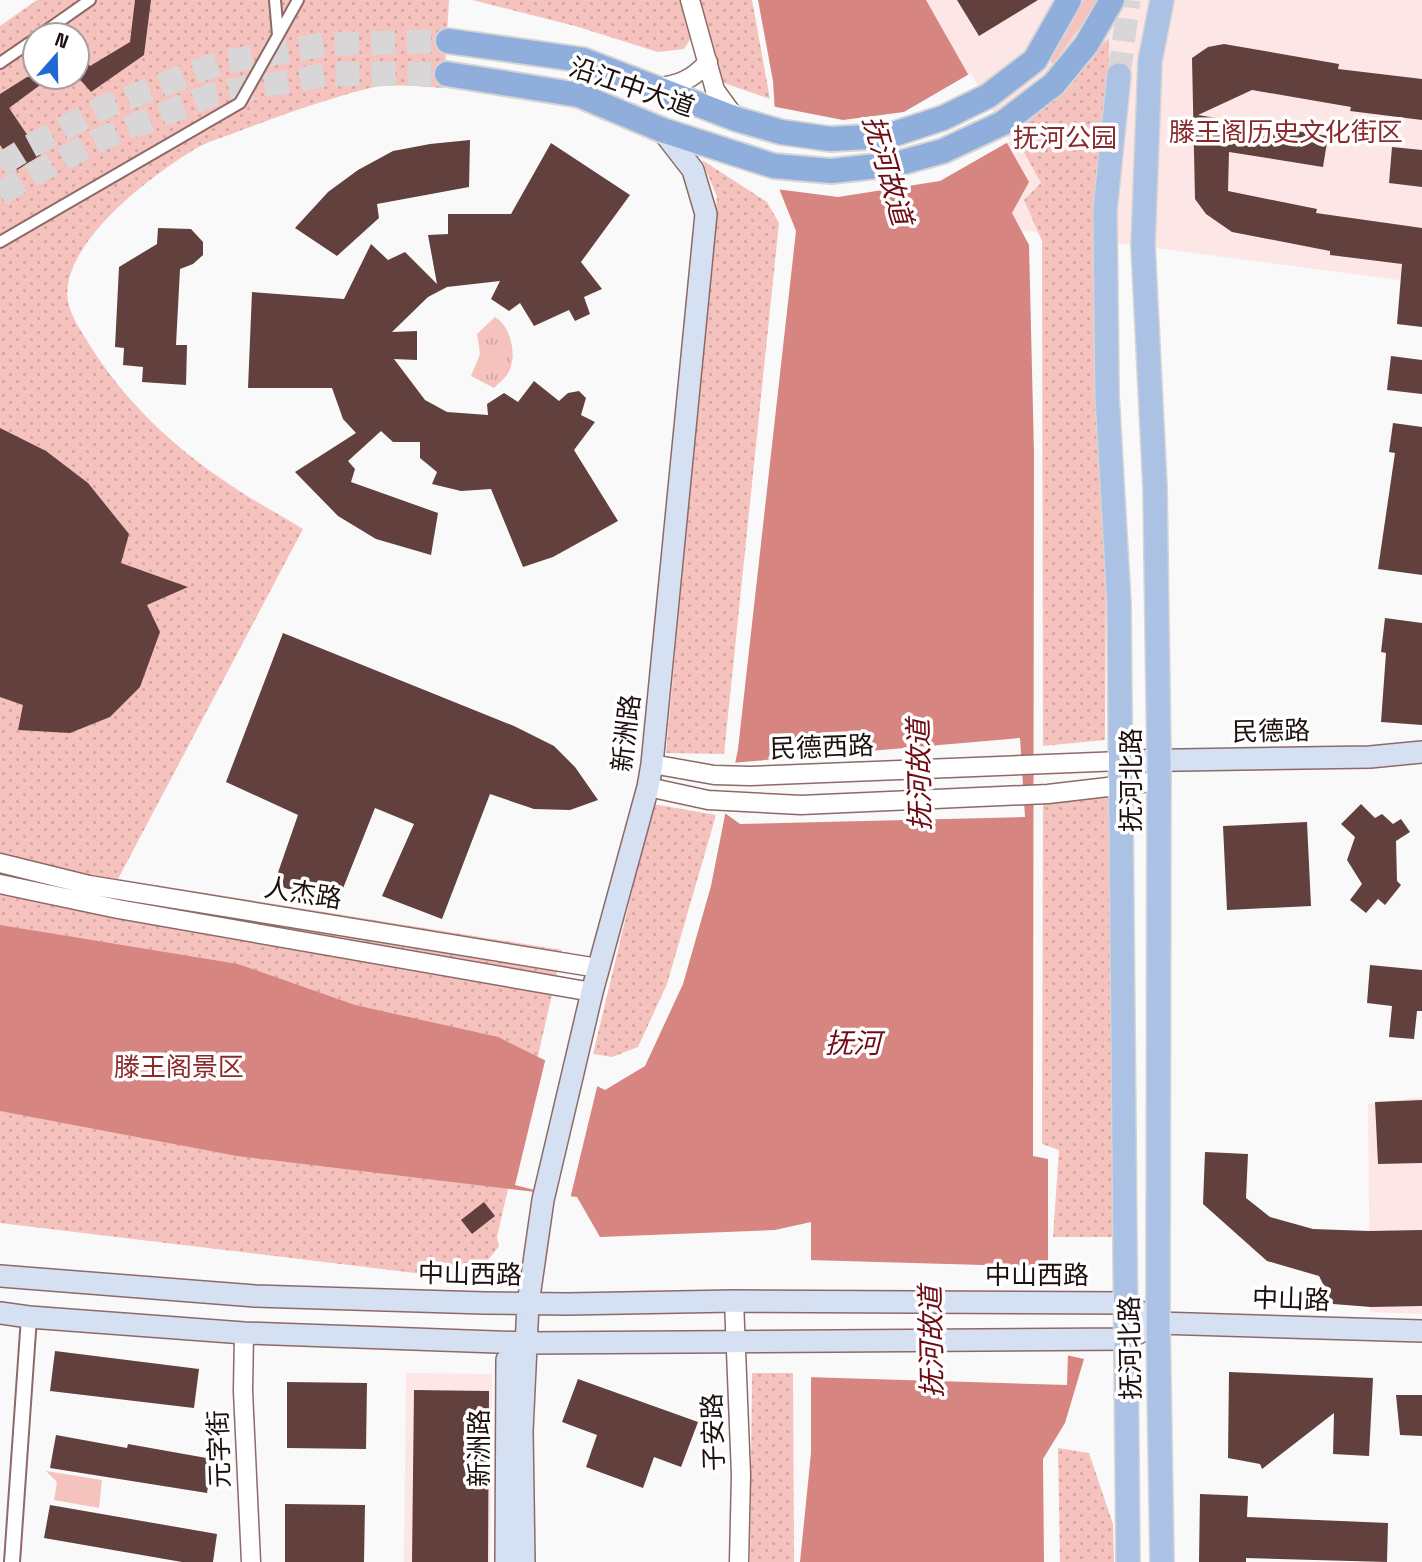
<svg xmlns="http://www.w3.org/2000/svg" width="1422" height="1562" font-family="'Space Grotesk','Noto Sans SC',sans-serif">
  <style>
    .built { fill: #fce7e6 }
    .grass { fill: url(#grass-tufts) }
    .park { fill: url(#park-dots); fill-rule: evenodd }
    .garden { fill: #f6c2be }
    .water { fill: #d68580 }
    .pier { fill: #f9f9f9 }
    .building { fill: #61403e }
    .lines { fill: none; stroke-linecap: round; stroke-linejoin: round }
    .primary-tunnel { stroke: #d8d6d6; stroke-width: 23; stroke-dasharray: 23 11; stroke-linecap: butt }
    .trunk-tunnel { stroke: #d8d6d6; stroke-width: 24; stroke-dasharray: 24 12; stroke-linecap: butt }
    .pedestrian-casing { stroke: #8d6a67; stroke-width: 14 }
    .minor-casing { stroke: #8d6a67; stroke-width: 18 }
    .tertiary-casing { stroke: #8d6a67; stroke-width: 21 }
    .secondary-casing { stroke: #8d6a67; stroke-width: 24 }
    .primary-casing { stroke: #d6d4d4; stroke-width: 26 }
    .trunk-casing { stroke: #d6d4d4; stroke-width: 28 }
    .pedestrian { stroke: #fff; stroke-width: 10 }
    .minor { stroke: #fff; stroke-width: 14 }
    .tertiary { stroke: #fff; stroke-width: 18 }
    .secondary { stroke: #d5e0f2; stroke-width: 21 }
    .primary { stroke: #abc2e5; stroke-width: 23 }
    .trunk { stroke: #8faedc; stroke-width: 24 }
    .labels { text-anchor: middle; stroke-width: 7; stroke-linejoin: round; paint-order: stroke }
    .street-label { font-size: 26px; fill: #1d100f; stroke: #fff }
    .park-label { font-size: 26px; fill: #8a2a2c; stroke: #fff }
    .water-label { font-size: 28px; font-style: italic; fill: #6f0b15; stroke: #fff }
  </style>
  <defs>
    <pattern id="grass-tufts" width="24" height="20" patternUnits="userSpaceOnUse" patternTransform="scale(1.75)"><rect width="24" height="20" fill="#f6c2be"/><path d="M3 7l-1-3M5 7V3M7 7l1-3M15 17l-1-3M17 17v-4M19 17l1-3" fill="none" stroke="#d2a6a2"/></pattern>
    <pattern id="park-dots" width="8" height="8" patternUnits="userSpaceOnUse" patternTransform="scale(1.75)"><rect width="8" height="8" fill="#f6c2be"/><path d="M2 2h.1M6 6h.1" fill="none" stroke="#d2a6a2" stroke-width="1.8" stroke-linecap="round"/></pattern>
  </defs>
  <rect width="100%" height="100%" fill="#f9f9f9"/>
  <path class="built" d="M872,0H1422V283L988,226Z
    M1422,1097V1314L1370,1312L1368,1104Z
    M406,1373L492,1374L490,1562H404Z"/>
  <path class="grass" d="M495,317C512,327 518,358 507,375C504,379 498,384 494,388L471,376L480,354L477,334Z"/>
  <path class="park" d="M37,0H449L444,88C423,87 390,83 370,88C326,99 282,115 239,131C225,137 208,141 195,149C152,175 59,244 68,301C70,315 81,331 89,344C123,399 172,446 226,482C250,499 277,513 303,529L118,879L562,950L497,1237L499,1246L473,1280L0,1223V26ZM35,35H77V77H35Z
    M472,0H681L691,38L684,49L658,52L575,26Z
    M697,0H752L770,99L724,83Z
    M1109,38L1105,740L1043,746L1042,241L1024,200L1041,183L1011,129Z
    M702,160L767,202L779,223L724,754L666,753L717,197Z
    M1112,794L1117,1237H1053L1059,1150L1042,1144L1043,801Z
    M653,804L716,815L667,984L638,1047L612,1057L593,1054Z
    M752,1373H793L794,1562H750Z
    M1058,1448L1089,1453L1113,1524L1114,1562H1060Z"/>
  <path class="garden" d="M1084,0H1100L1053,64L1047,57Z
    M46,1471L102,1480L99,1508L54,1500L57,1482Z"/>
  <path class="water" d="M758,0H926L1029,182L1012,213L1029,245L1034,453L1033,1156L1048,1159V1351L1084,1359L1065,1423L1043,1459L1044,1562H800L811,1453V1222L775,1230L600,1237L577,1197L237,1156L0,1111V925L238,964L355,1005L498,1037L605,1090L645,1066L683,984L711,886L738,749L796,231L780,191L773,81Z"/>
  <path class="pier" d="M971,73L1010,141L940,181L838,197L776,189L771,106L843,120L904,112Z
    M1020,738L1025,817L740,824L722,811L731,763Z
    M546,1057L598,1083L570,1199L515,1185Z
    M808,1260L1052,1267V1349L1068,1352L1067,1385L806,1377Z"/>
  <path class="building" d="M135,0H151L144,55L91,92L77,76V51L90,66L130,42Z
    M957,0H1038L979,36Z
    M1224,44L1339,64L1338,69L1422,79V120L1350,111L1351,107L1252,90L1198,115L1328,136L1323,167L1229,152L1228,191L1317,209L1316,213L1422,228V327L1397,324L1402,264L1330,255V251L1232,232L1206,214L1195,199L1192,58L1208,47Z
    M27,77H51L9,108L41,155L17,170L0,145V94Z
    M470,140L469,187L377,204L379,218L337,256L295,228L328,192L358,170L393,151L430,144Z
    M551,143L630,195L581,262L602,289L584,297L590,314L575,321L569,310L534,326L520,303L509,311L491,299L500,281L447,287L428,297L392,332L417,331V360L394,359L425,400L447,412L488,415L487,404L504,393L518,402L534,381L559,401L568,393L579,391L586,398L581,415L595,422L574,450L618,521L553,557L523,567L491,489L461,491L432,484L437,472L420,458V442H393L381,431L348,461L355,469L351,482L438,513L431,555L376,539L338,516L295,472L356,433L343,419L332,388H248L252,292L344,299L371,244L388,260L405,252L437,284L428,235L448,234V214H511Z
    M1392,147L1422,150V187L1389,183Z
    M158,228L191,229L203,242V255L193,264L180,269L176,345H187L186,385L142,382L143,367L123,365L124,348L115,347L119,267L157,244Z
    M1391,356L1422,360V394L1387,390Z
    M1393,423L1422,427V575L1378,569L1395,453L1389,452Z
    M0,428L46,451L88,483L129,534L121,563L188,587L147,605L160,632L140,687L110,717L70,733L18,730L23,705L0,697Z
    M1385,618L1422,623V725L1381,722L1386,653L1381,652Z
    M283,633L514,726L554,746L575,767L598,800L570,810L534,809L490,794L442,919L382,896L414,824L375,808L336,906L274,884L298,815L226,782Z
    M1361,804L1375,818L1382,814L1393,824L1401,819L1410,832L1396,841L1397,881L1401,885L1385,905L1378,899L1366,913L1350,900L1362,884L1347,860L1355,837L1341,824Z
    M1307,822L1311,906L1227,910L1223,826Z
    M1370,965L1422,970V1011H1417L1414,1039L1389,1037L1392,1006L1367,1003Z
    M1422,1100V1163L1378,1164L1375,1102Z
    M1205,1152L1248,1154L1246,1198L1270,1217L1313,1229L1369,1231L1422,1230V1306L1371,1307L1333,1304L1319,1276L1267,1261L1203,1204Z
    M484,1202L495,1216L472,1234L461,1220Z
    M55,1351L199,1369L194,1408L50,1391Z
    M1229,1372L1373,1378L1369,1456L1333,1454L1334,1413L1262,1469L1260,1464L1228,1458Z
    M578,1379L698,1422L681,1467L654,1457L643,1488L586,1467L597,1435L562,1422Z
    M287,1382L367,1383L366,1449L287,1448Z
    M414,1390L489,1391L488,1562H412Z
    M1396,1395H1422V1436L1400,1435Z
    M56,1435L127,1448L128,1444L212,1459L207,1493L50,1468Z
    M1200,1494L1248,1496L1247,1517L1388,1523L1387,1562L1246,1558V1562H1199Z
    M285,1504L365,1505L364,1562H285Z
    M50,1505L217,1534L213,1562H182L44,1538Z"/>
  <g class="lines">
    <path class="primary-tunnel" d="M1119,75L1129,0"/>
    <path class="trunk-tunnel" d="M0,165L29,147L102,108L219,63L327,44L448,41
      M0,194L33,174L105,137L214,94L331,74H447"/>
    <g class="pedestrian-casing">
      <path id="pedestrian" d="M275,0L278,35
        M40,35L90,0
        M0,63L35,39
        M0,242L240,103L298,0"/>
    </g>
    <g class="minor-casing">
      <path id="minor" d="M12,1562L29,1317"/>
    </g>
    <g class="tertiary-casing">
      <path id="tertiary" d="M690,0L715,90L736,119
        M657,88C680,84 692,80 708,62
        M652,764L714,775L750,776L1121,761
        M648,787L708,800L801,805L1048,794L1159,781
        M0,863L89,885L598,968
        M0,884L118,909L592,992
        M734,1301L741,1475L739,1562
        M244,1333L243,1391L251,1562"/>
    </g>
    <g class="secondary-casing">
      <path id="secondary" d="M1121,761L1370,757L1422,752
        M0,1276L255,1296L484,1303L568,1304L734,1301L1125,1303L1158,1323L1422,1331
        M0,1313L29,1317L244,1333L526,1343L1126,1339L1158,1323
        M506,1562L507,1360L526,1343
        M524,1562L522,1431L528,1304L543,1200L592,992L648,787L652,764L706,214L693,170L662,130"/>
    </g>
    <g class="primary-casing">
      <path id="primary" d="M1162,0L1150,61L1143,245L1155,487L1159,760L1158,1323L1162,1562
        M1119,75L1105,210L1107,395L1119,603L1128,1562"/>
    </g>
    <g class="trunk-casing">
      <path id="trunk" d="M448,41L583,60L736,119L781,132L830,139L888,136L943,118L988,96L1035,60L1069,0
        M447,74L579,95L662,130L774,166L831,171L896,164L943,151L1003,123L1054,84L1086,45L1112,0"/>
    </g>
    <use href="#pedestrian" class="pedestrian"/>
    <use href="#minor" class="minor"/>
    <use href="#tertiary" class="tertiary"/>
    <use href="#secondary" class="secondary"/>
    <use href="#primary" class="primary"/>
    <use href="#trunk" class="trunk"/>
  </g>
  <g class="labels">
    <g class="street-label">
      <text transform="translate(632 87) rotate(19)" y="9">沿江中大道</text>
      <text transform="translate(1271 731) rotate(-1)" y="9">民德路</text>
      <text transform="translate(626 733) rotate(-83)" y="9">新洲路</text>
      <text transform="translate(822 747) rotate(-2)" y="9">民德西路</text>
      <text transform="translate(1131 780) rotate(-90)" y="9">抚河北路</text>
      <text transform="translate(303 893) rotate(9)" y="9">人杰路</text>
      <text transform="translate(470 1274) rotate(1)" y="9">中山西路</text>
      <text x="1037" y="1284">中山西路</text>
      <text transform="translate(1291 1299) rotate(2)" y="9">中山路</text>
      <text transform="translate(1130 1348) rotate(-91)" y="9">抚河北路</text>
      <text transform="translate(713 1432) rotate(-92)" y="9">子安路</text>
      <text transform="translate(479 1448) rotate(-90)" y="9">新洲路</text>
      <text transform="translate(219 1449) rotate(-92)" y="9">元字街</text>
    </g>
    <g class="park-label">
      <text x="1286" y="141">滕王阁历史文化街区</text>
      <text x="1065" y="147">抚河公园</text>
      <text x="179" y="1076">滕王阁景区</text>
    </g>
    <g class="water-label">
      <text transform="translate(888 170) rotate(74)" y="10">抚河故道</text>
      <text transform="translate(919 775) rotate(-91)" y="10">抚河故道</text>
      <text x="853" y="1053">抚河</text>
      <text transform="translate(931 1342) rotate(-91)" y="10">抚河故道</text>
    </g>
  </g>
  <g transform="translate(56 56) rotate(20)"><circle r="33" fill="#ffffff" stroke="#a59f9f" stroke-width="2"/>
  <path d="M0-5L12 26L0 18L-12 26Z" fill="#2268d4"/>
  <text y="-10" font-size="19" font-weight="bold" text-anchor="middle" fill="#1d100f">N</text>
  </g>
</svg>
